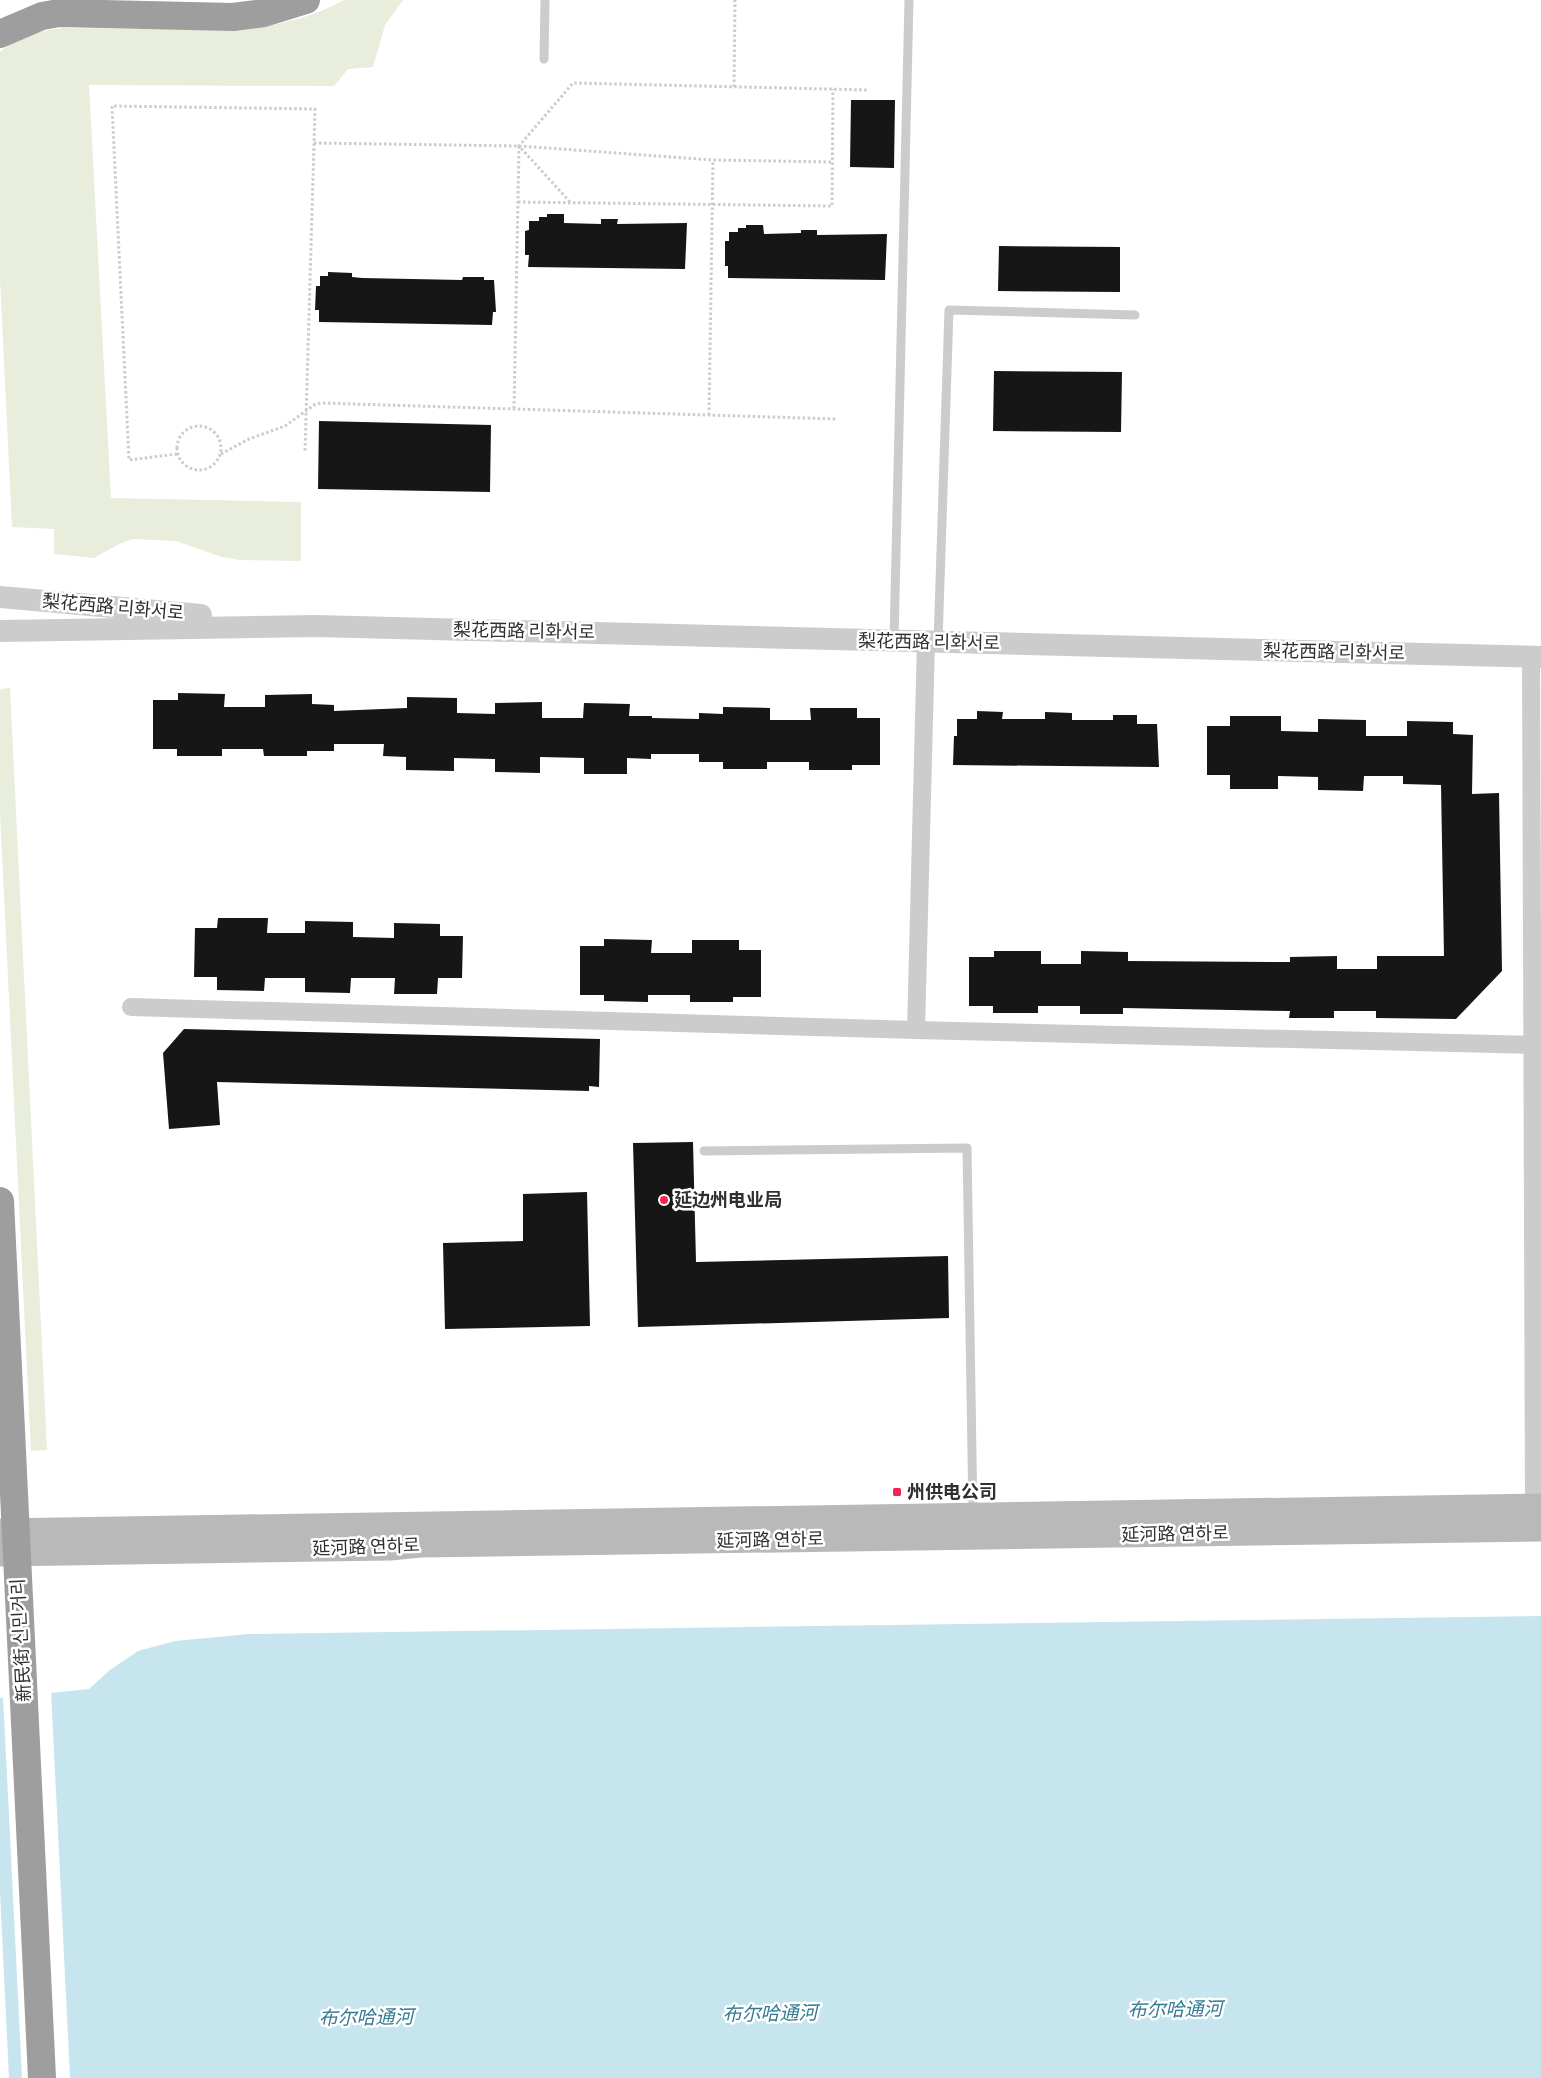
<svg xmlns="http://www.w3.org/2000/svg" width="1541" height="2078" font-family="Manrope,'Noto Sans SC','Noto Sans KR',sans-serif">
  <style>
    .green { fill: #e8eddc }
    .water { fill: #c6e5ef }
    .pier { fill: #fff }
    .building { fill: #161616 }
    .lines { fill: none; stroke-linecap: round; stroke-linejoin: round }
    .path { stroke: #ccc; stroke-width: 3; stroke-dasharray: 2.5 2.5; stroke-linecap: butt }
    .service { stroke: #ccc; stroke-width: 9 }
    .minor { stroke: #ccc; stroke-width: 18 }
    .tertiary { stroke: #ccc; stroke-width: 22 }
    .secondary { stroke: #b9b9b9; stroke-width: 25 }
    .trunk { stroke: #9e9e9e; stroke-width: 28 }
    .poi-dot { fill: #f42352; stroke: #fff; stroke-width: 2 }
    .labels { text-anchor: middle; stroke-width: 5; stroke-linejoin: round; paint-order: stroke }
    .street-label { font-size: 18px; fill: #2f2f2f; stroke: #fff }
    .poi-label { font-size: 18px; font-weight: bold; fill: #2f2f2f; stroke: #fff; text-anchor: start }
    .water-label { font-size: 19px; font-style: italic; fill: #337b92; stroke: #fff }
  </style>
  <rect width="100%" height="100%" fill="#fff"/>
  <path class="green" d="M344,0H403L385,25L373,67L348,69L334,86L89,85L111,498L301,502V561L240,560L222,557L176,541L133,539L119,544L94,558L54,554V529L12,527L0,280V52C18,36 40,31 63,28L242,30C278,25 312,18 344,0Z
    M10,688L47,1450L31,1451L0,813V689Z"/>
  <path class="water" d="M1541,1616V2078H0V1698L89,1689L110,1670L138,1651L175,1641L249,1634Z"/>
  <path class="pier" d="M51,1690L70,2078H22L3,1695Z
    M0,1892L9,2078H0Z"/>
  <path class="building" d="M851,100H895L894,168L850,167Z
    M547,214H564V223L601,224V219H618L617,224L687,223L685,269L528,267L529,255H525V231L529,230V221H539V217H547Z
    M746,225H763L764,234L801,233V230H817V235L887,234L885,280L728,278V266H725V241H729V232H738V228H746Z
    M999,246L1120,247V292L998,291Z
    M328,272L352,273V277L362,278L462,280L463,277H484V280H494L496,312H493L492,325L319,322V310H315L316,286H320V276H328Z
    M994,371L1122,372L1121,432L993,431Z
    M319,421L491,425L490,492L318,489Z
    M178,693L225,694L224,707H265V695L312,694V704L334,705V711L407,708V697L457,698V713L495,714V703L542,702V718H583L584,703L630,704L629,716H652V718L699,719V713L723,714V707L770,708V720H811L810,708H857V718H880V765H852V770H809V762H767V769H723V762H699V754H651V759L627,758V774H584V758L540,757V773L495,772V759L454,758V771L406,770V757L383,756L384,744H334V751H307V756H264L263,749H222V756H177V749H153V700H178Z
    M977,711L1003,712L1002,719H1045V712L1072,713V720H1113V715H1137V724H1157L1159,767L953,765L954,736H957V719H977Z
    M1230,716H1281V731L1318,732V719L1366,720V736H1407V721L1453,722V734L1473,735L1472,794L1499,793L1502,971L1456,1019L1376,1018V1011H1334V1018H1289L1290,1011L1123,1008V1014H1080V1006H1038V1013H993V1006H969V957H994V951H1041V964H1081V951L1128,952V961L1290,962V957L1337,956V969H1377V956H1444L1441,785L1403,784V776H1364L1363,791L1318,790V777L1278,776V789H1230V775H1207V726H1230Z
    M218,918H268L267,933H305V921L353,922V937L394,938V923L440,924V936H463L462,978H438L437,994H394L395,978H351L350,993L305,992V978H265L264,991L217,990V977H194L195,928H217Z
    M604,939L652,940L651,953H692V940H739V950H761V997H733V1002H690V995H648V1002L604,1001V995H580V946H604Z
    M184,1029L600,1039L599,1087L589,1086V1091L217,1082L220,1125L169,1129L163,1053Z
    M693,1142L696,1262L948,1256L949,1318L638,1327L633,1143Z
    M587,1192L590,1326L445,1329L443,1243L523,1241V1194Z"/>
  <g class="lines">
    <path class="path" d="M734,87L735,0
      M314,143L519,146L514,409
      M519,146L713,160L832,162
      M518,202L832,206L833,89
      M570,202L519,146L573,83L869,90
      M709,415L713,160
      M177 448a22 22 0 1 1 44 0a22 22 0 1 1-44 0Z
      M177,454L129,460L112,106L315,109L305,452
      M221,454L249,439L285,426L314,405L321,403L836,419"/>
    <path class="service" d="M544,59L545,0
      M894,640L909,0
      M938,642L949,310L1135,315
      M704,1151L967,1148L973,1515"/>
    <path class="minor" d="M1531,657L1534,1506
      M131,1007L916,1030L1533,1045
      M916,1030L926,641"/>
    <path class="tertiary" d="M0,597L201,615
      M0,631L316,626L1541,657"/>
    <path class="secondary" d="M0,1531L1541,1506
      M0,1554L390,1548L421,1545L1541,1529"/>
    <path class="trunk" d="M0,34L42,16L59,13L233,17L264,13L306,0
      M0,1201L42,2078"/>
  </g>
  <g class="poi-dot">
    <circle cx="664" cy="1200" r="5"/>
    <rect x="892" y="1487" width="10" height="10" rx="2.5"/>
  </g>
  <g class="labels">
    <g class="street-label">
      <text transform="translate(113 607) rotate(5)" y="6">梨花西路 리화서로</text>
      <text transform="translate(524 631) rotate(1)" y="6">梨花西路 리화서로</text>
      <text transform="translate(929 642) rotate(1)" y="6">梨花西路 리화서로</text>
      <text transform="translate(1334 652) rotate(1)" y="6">梨花西路 리화서로</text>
      <text transform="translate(1175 1534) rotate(-1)" y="6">延河路 연하로</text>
      <text transform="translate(770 1540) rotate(-1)" y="6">延河路 연하로</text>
      <text transform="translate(366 1547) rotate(-2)" y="6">延河路 연하로</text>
      <text transform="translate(21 1640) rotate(-93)" y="6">新民街 신민거리</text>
    </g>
    <g class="poi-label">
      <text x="674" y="1206">延边州电业局</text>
      <text x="907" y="1498">州供电公司</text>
    </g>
    <g class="water-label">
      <text transform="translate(1175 2009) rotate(-1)" y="7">布尔哈通河</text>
      <text transform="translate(770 2013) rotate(-1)" y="7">布尔哈通河</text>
      <text transform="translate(366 2017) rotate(-1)" y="7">布尔哈通河</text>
    </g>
  </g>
</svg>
